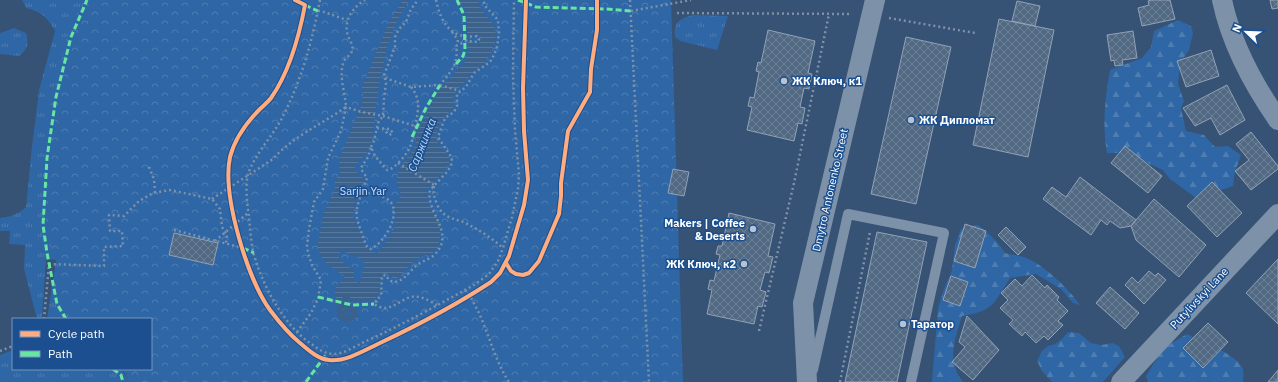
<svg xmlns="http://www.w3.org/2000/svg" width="1278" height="382" font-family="'IBM Plex Sans',sans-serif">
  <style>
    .grass { fill: url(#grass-tufts) }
    .forest { fill: url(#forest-firs) }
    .park { fill: url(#park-crowns) }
    .water { fill: url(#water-rules); fill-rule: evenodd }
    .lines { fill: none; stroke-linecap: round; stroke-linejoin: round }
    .stream { stroke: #3b618d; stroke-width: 5.5 }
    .building { fill: url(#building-cross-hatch); stroke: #92a2b6 }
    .path { stroke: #7d92a8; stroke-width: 2.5; stroke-dasharray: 2 3; stroke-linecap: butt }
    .service { stroke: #7d92a8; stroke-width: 10 }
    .minor { stroke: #7d92a8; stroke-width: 20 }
    .quiet { stroke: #66e7a1; stroke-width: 3; stroke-dasharray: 6 3; stroke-linecap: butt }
    .cycleway-casing { stroke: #1b4f8f; stroke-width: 6 }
    .cycleway { stroke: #ffac80; stroke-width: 4 }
    .poi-dot { fill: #b9c2ce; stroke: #1b4f8f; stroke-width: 1.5 }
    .labels { text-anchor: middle; stroke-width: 3; stroke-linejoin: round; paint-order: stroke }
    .poi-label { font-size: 11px; font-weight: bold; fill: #fff; stroke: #1b4f8f; text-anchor: start }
    .street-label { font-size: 11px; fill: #fff; stroke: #1b4f8f }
    .park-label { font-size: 11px; fill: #cfe3fa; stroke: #1b4f8f }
    .water-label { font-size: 12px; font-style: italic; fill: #b5d3f5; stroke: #1b4f8f }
  </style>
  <defs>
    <pattern id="grass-tufts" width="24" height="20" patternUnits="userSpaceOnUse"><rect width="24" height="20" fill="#2f66a5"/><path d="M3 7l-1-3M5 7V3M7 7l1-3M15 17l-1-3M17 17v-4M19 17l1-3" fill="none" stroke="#4e7db2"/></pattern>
    <pattern id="forest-firs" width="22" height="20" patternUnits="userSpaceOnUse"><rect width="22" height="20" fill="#2f66a5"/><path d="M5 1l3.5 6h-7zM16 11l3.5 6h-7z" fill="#4e7db2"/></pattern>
    <pattern id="park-crowns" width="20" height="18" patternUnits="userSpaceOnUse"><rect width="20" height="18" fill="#2f66a5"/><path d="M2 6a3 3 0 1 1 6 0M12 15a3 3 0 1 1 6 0" fill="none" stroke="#4e7db2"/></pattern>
    <pattern id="water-rules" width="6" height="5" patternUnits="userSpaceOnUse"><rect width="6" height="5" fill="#3b618d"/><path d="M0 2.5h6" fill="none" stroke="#58799e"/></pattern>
    <pattern id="building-cross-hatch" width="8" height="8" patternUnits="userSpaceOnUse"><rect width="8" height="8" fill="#526984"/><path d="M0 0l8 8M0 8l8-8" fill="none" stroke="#6c8096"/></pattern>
  </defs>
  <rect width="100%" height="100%" fill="#365274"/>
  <path class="grass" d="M22,0H83L57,260L46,259L42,319H37L24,269L25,245L9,244L10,231H0V218C10,217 19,214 26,207L31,155L39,90L55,31C47,17 42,12 26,8Z
    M694,15L728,16L717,50L680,41L675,37C673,22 680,18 694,15Z
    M14,28L26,33C29,44 28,49 19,56L0,54V33Z
    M56,261L76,319H47Z
    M13,350V369H121L129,382H0V355Z"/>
  <path class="forest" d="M1178,20L1191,26L1193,33L1189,50L1180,63L1178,84L1184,101L1181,108L1186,131L1204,135L1215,147L1228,146L1241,155L1235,171L1233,186L1196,198L1170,179L1163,170L1125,153H1107C1102,124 1105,99 1110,70L1142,58L1151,47L1154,31Z
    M978,225C989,233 998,242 1005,253C1012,255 1020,255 1026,258C1043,264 1070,290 1080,305L1073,303L1061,289L1036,274L1010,278C993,304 994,311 962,316C955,339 946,361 963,382H932L938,308L944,289L952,270L955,245L961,229Z
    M1068,332L1079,333L1091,343L1101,345L1112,343L1119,346L1125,357L1103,382H1052L1042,371L1037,361L1042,351L1048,346L1055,344L1062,339Z
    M1187,334C1201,341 1237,354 1243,369C1244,372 1243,379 1243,382H1148L1146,376L1162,350L1175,341Z"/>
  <path class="park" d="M83,0H671L683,382H129L124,372L121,369H151V319H75L61,295L56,261L44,225L50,106L66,40Z"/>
  <path class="water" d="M403,0H409L397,21L387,47L379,85L372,140L367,153L357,164L355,168L357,173L365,180L357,194L353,217L367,248L373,252L377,253L381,249L394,228L396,216L393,208L401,196L400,190L397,185L398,172L404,161L413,151L416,142V135L420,125L440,88L465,62L469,50L467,48L468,41L478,44L480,42V36L477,35L468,37L467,34L466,11L458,0H478L481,9L495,26L496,40L491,53L484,65L476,69L456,91L453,98V110C445,112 433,133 437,141C439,146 443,147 445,151C447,153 449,157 450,159C447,175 430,182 428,191C424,204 435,212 439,222C442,230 440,246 434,252C430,255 423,255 417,259C415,261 412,263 410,265C404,270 402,277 394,279L386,273H384C377,281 382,293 373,302H347L337,300C332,290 336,285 344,279L345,276L338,272L326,263L320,254L318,248V242L323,215L335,189V180L340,174L339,159L361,106L363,94L362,88L363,84L389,22ZM343,251L363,260L364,267L360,283L356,282L354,279V271L339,259V253Z"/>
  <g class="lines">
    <path class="stream" d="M346,311L349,308H353L355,314C351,320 346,320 341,316L340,310L342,301L347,298"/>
  </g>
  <path class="building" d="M1151,0H1170L1175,19L1142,26L1138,8L1149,5L1148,1Z
    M1270,0H1278V8L1272,9Z
    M1017,1L1040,6L1035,26L1012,21Z
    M999,19L1054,30L1028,157L973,145Z
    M768,30L815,41L808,73L812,74L809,89L804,88L800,107L805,108L802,124L798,123L794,141L747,130L752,107L748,106L750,97L754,98L759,72L756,71L758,62L761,63Z
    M1133,31L1137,58L1122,60L1123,65L1115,66L1114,60L1111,61L1107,35Z
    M906,37L951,47L916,204L871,194Z
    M1211,50L1219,76L1186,87L1177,61Z
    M1227,85L1245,120L1220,135L1211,118L1195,126L1183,108Z
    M1251,132L1278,166V169L1251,190L1235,171L1249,160L1236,144Z
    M1125,146L1162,176L1148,193L1111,163Z
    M673,169L689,172L684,196L668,193Z
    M1080,177L1136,220L1131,226L1120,228L1110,221L1107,225L1101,220L1091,235L1043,199L1052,187L1066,197Z
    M1212,182L1242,213L1217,237L1187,206Z
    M1154,199L1206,245L1179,277L1136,240L1131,226Z
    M729,213L775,224L768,256L773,257L769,273L765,272L760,290L766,292L762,307L758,306L754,324L707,314L712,290L708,289L710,280L714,281L720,255L716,254L718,246H722Z
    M965,224L986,231L975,268L954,261Z
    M1006,227L1026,247L1018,255L998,235Z
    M877,232L927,242L897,382H845Z
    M174,233L218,243L213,265L169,255Z
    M1278,259V324L1246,293Z
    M1149,271L1155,276L1158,273L1166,280L1144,304L1125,285L1132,277L1138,283Z
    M1032,275L1045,288L1047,285L1059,297L1057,300L1068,311L1058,321L1063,325L1048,340L1044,336L1036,343L1025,332L1022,336L1009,324L1013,320L1000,308L1008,300L1001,293L1015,279L1022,286Z
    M951,276L968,282L960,306L943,300Z
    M1110,287L1139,313L1125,329L1096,303Z
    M967,316L999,350L973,380L952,362L965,347L959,342Z
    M1208,323L1228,342L1203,368L1183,348Z
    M1278,370V382H1268Z"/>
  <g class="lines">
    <path class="path" d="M320,0C312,42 301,82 281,120C271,138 255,154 248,174C245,185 247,204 249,216C250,229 251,243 254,255C263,286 283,324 310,343C317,348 324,354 334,354C343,354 354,347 362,343C400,326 438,305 474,285L489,274L498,261L503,248L512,217L518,189L519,175L515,130L513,75L514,0
      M630,0L649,382
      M318,11H321L347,20
      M631,11L691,0
      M677,13L852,14
      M889,18L975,33
      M452,32L458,40L457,45
      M385,78L411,87
      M440,85L460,91
      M377,128L390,129L393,133L389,135L386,132L384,129
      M371,147L374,141L378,123L383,116L384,99L386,83L384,75L395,47V37L399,29L406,22L411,9L418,0
      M398,163L434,185
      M149,167L154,179L155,192
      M434,186C433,193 434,197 437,204C444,221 456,217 469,225C481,231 493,239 503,248
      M363,192C371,194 387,195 392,204C399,219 384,242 371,249L368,248L366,245C363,236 359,227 357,218C354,208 364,189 367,178L361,169L362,166L368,157L371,147L375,156L387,170C394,170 407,154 410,147C413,140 419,111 418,104C418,98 415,92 411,87L440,85C451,71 459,64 456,46L466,41L478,42L479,39L477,36C451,40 441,23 436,0
      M212,199L273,159C292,137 322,124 346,107C345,91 338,75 344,61C346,57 351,55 352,51C354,46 350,41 348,36C343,21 352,8 365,0
      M174,230L243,248
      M215,241L248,213
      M465,290C471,296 474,304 478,311C489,334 495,361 509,382
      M437,305C432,302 425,298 419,297C402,293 392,317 374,304L381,295L382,276L386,275L389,280L393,282C404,282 409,271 417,265C422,261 428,260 433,256C458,234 425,213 430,190L447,172L451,166L452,158L438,137L445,118L454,112L457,106V94L466,87L474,73L490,62L494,55L497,47L499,33L498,20L485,6L483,0
      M44,319L49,264L104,266V247L123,246L122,231H110L109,215L124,216L139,201L153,193L170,190L212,199L220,209L222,227L227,235L226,244
      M759,331L794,183L829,14
      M297,332L311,313L318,299L321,280L312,265L308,253L307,246L309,229L314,202L323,189L328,158L341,131L346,107L362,112L383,116L415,126
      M0,351L13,346
      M840,382L870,232"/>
    <path class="service" d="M813,370L848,214L944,233L911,382"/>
    <path class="minor" d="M1222,0C1231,43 1253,84 1278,120
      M807,382L803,303L875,0
      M1121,382L1278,214"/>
    <path class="quiet" d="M518,0L536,7L607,9L631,11
      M305,5L318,11
      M456,64L463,56L465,50L464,15L457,0
      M412,137L426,108L440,85
      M243,248L254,253
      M318,297L352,305L374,304
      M66,319L57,304L47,253L43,225L47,158L56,97L71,37L87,0
      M113,369L121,375L123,382
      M306,382L327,353"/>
    <g class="cycleway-casing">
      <path id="cycleway" d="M295,0L305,5C299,37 290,71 271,98C268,102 264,105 260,109C247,122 235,138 230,157C222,195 247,278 270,310C279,322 289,334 300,343C308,350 318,359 329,360C346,362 365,350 380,343C418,325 456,305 491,282L500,273L509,256L524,205L528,180L524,131L523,88L526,0
        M506,263L511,271L516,274L523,275L529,273L539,261L559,214L561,196V183L568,131L590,92L591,69L597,30V0"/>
    </g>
    <use href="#cycleway" class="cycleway"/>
  </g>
  <g class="poi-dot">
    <circle cx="784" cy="81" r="4"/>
    <circle cx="911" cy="120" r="4"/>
    <circle cx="753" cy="229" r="4"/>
    <circle cx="744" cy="264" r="4"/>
    <circle cx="903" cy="324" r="4"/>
  </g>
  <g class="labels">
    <g class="poi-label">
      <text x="792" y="85">ЖК Ключ, к1</text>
      <text x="919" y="124">ЖК Дипломат</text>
      <text x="745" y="227" text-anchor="end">Makers | Coffee<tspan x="745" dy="13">&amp; Deserts</tspan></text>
      <text x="736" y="268" text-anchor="end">ЖК Ключ, к2</text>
      <text x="911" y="328">Таратор</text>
    </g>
    <g class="street-label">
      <text transform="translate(830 190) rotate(-77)" y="4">Dmytro Antonenko Street</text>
      <text transform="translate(1199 298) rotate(-47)" y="4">Putylivskyi Lane</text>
    </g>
    <g class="park-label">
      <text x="363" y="195">Sarjin Yar</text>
    </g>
    <g class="water-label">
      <text transform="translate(422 145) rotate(-68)" y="4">Саржинка</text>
    </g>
  </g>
  <rect x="12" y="318" width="140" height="52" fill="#1b4f8f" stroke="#7695bc"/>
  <rect x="20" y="331" width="20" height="6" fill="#ffac80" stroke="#7695bc"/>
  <text x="48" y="338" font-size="12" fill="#ffffff">Cycle path</text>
  <rect x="20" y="351" width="20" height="6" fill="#66e7a1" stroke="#7695bc"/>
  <text x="48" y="358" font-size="12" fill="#ffffff">Path</text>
  <g transform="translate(1246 32) rotate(293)" stroke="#1b4f8f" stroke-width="3" paint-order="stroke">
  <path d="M0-3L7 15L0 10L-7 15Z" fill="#ffffff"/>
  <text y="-6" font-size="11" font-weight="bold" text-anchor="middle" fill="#ffffff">N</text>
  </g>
</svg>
